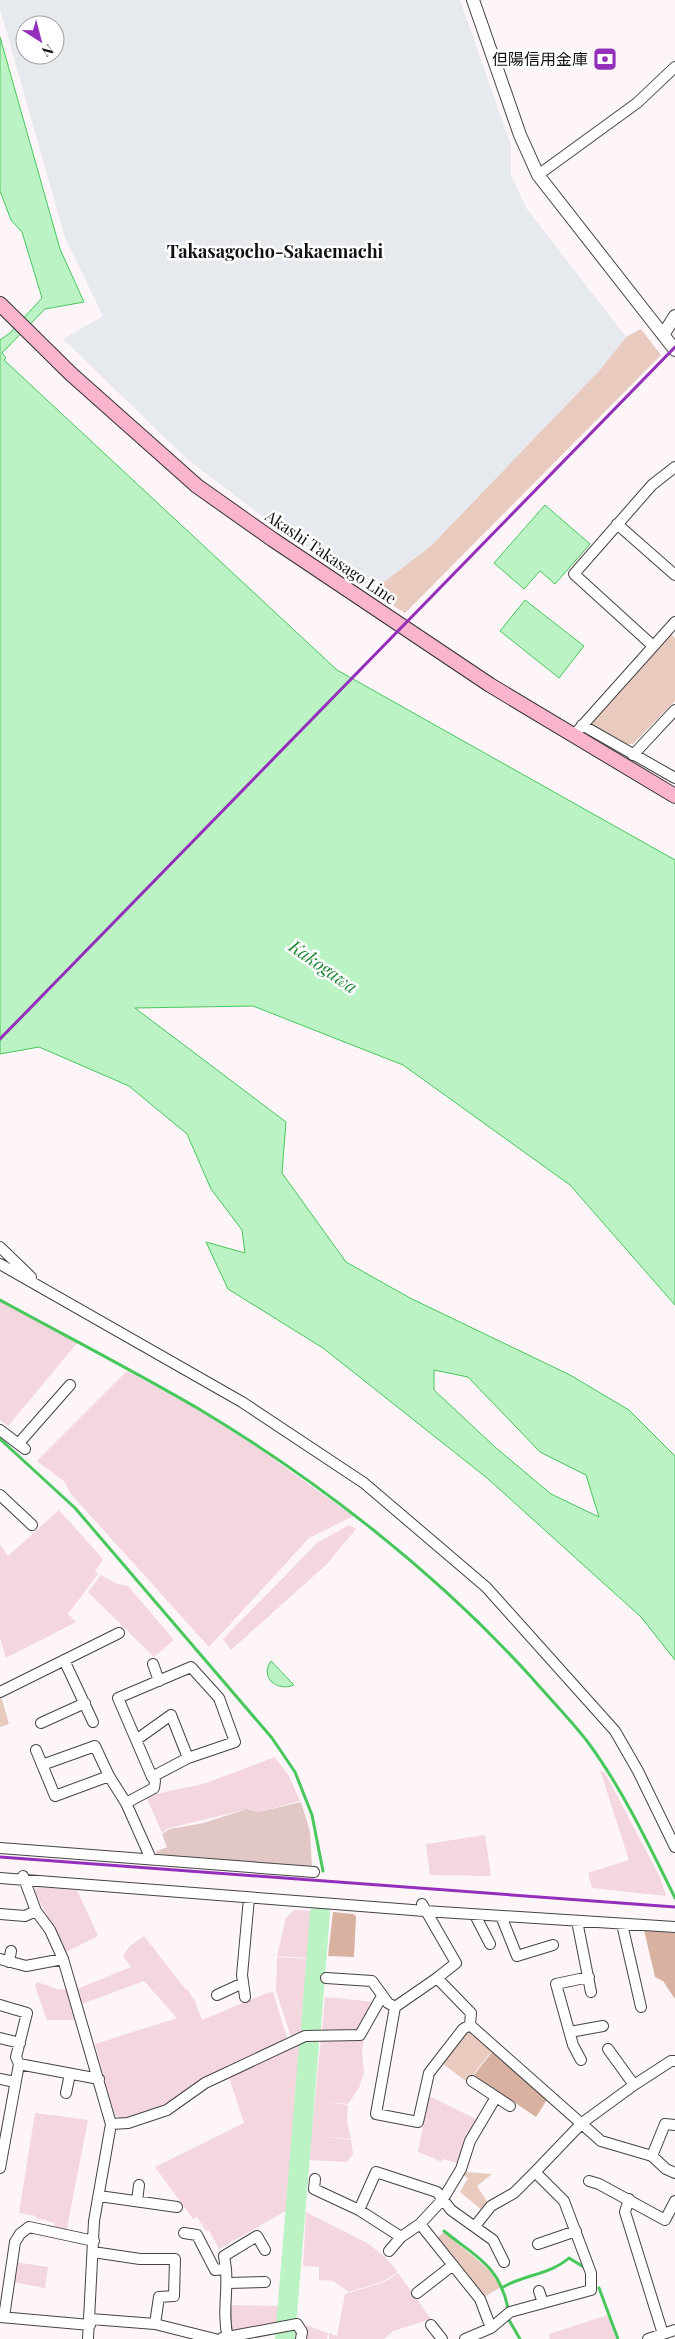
<svg xmlns="http://www.w3.org/2000/svg" width="675" height="2339" font-family="'Playfair Display','Noto Sans JP',serif">
  <style>
    .industrial { fill: #e6e9ee; fill-rule: evenodd }
    .farmland { fill: #f4d6df }
    .green { fill: #e8cabf }
    .forest { fill: #d8b1a0 }
    .cemetery { fill: #e1c8c6 }
    .water { fill: #bcf3c4; stroke: #47c75c; fill-rule: evenodd }
    .lines { fill: none; stroke-linecap: round; stroke-linejoin: round }
    .stream { stroke: #47c75c; stroke-width: 3 }
    .river { stroke: #bcf3c4; stroke-width: 20 }
    .minor-casing { stroke: #444; stroke-width: 12 }
    .tertiary-casing { stroke: #444; stroke-width: 14 }
    .secondary-casing { stroke: #333; stroke-width: 16 }
    .minor { stroke: #fff; stroke-width: 10 }
    .tertiary { stroke: #fff; stroke-width: 12 }
    .secondary { stroke: #fab4cd; stroke-width: 14 }
    .rail { stroke: #932fbb; stroke-width: 3 }
    .labels { text-anchor: middle; stroke-width: 5; stroke-linejoin: round; paint-order: stroke }
    .poi-label { font-size: 16px; fill: #111; stroke: #fff; text-anchor: end }
    .street-label { font-size: 16px; fill: #111; stroke: #fff }
    .neighbourhood-label { font-size: 18px; font-weight: bold; fill: #111; stroke: #fff }
    .water-label { font-size: 18px; font-style: italic; fill: #1d8833; stroke: #fff }
  </style>
  <rect width="100%" height="100%" fill="#fef5f9"/>
  <path class="industrial" d="M0,0H460L511,145V175L527,209L626,337L600,370L431,546L371,592L267,520L187,459L63,339L103,316L65,238L0,9ZM25,25H55V55H25Z"/>
  <path class="farmland" d="M0,1301L77,1343L8,1426L0,1420Z
    M127,1371L197,1409L255,1446L353,1516L309,1538L209,1647L71,1494L64,1481L37,1461Z
    M59,1510L103,1559L95,1571L98,1574L68,1614L76,1622L6,1658L0,1638V1545L8,1556Z
    M349,1525L356,1529L327,1564L231,1650L223,1639L317,1543Z
    M101,1575L115,1583L128,1586L174,1640L154,1657L88,1592Z
    M275,1757L289,1776L300,1801L258,1812L248,1809L169,1828L162,1833L146,1796L203,1784Z
    M600,1770L605,1773L660,1877L666,1896L592,1888L588,1873L629,1860Z
    M485,1835L491,1876L430,1875L426,1844Z
    M37,1887L77,1890L98,1936L66,1952L34,1890Z
    M294,1910L316,1911L312,1958L277,1956L286,1918Z
    M144,1936L186,1990L187,1989L195,2001L202,2020L267,1993L273,1992L288,2041L165,2108L138,2117L122,2119L114,2115L95,2044L177,2018L144,1981L82,2004L77,1989L131,1967L123,1956L129,1947Z
    M277,1957L312,1959L306,2032L291,2037L276,1991Z
    M37,1982L58,1989L70,1990L78,2020H47L35,1986Z
    M325,1997L375,2002L362,2031L322,2032Z
    M321,2038L364,2039L362,2051L364,2073L359,2088L348,2104L318,2100L348,2105L347,2122L351,2139L320,2136L351,2140L353,2154L347,2162L309,2160Z
    M305,2040L291,2208L219,2249L209,2230L206,2231L197,2217L193,2219L155,2167L244,2123L228,2074Z
    M429,2096L476,2119L458,2163L443,2159L442,2162L418,2152Z
    M35,2113L88,2120L66,2233L54,2230L55,2223L36,2218V2216L19,2213Z
    M306,2212L367,2243L384,2256L398,2272L384,2281L349,2292L333,2281L319,2280V2267L303,2266Z
    M15,2262L48,2267L45,2288L12,2282Z
    M398,2273L431,2319L393,2331L384,2339H329V2333L337,2336L345,2294L385,2282Z
    M230,2305L283,2306L281,2324L234,2333L229,2324Z
    M608,2315L616,2339H550L549,2334Z
    M306,2325L328,2333L327,2339H305Z"/>
  <path class="green" d="M641,329L661,355L405,613L371,592L431,546L600,370L626,337Z
    M669,632L675,638V701L633,744H627L590,726L589,721Z
    M1,1696L9,1724L0,1727V1697Z
    M466,2032H472L492,2051L467,2082L442,2063Z
    M465,2172L492,2174L477,2186L488,2203L482,2210L460,2192L468,2178L463,2175Z
    M444,2232L488,2269L501,2287L484,2297L438,2237Z"/>
  <path class="forest" d="M333,1912L353,1914L356,1916L354,1957L328,1956Z
    M644,1930L675,1933V1999L663,1981L655,1977Z
    M493,2051L548,2098L536,2117L474,2075Z"/>
  <path class="cemetery" d="M301,1802L310,1831L312,1867L159,1855L155,1852L167,1847L162,1834L170,1829L203,1823L247,1809L258,1812Z"/>
  <path class="water" d="M0,37L60,249L84,302L45,309L2,353L6,358L4,360L337,670L675,860V1305L570,1185L403,1065L253,1006L135,1008L286,1122L282,1173L346,1262L410,1298L570,1375L629,1410L675,1456V1660L641,1617L487,1478L323,1348L228,1289L206,1242L245,1253L242,1230L211,1189L187,1134L129,1086L39,1047L0,1054V340L10,333L42,298L22,232L11,220L0,191ZM434,1370L468,1377L540,1452L586,1475L599,1517L551,1494L495,1447L434,1390Z
    M545,505L590,544L555,584L540,571L524,589L494,563Z
    M525,600L584,646L559,678L500,631Z
    M271,1661L294,1685C278,1692 259,1678 271,1661Z"/>
  <g class="lines">
    <path class="stream" d="M0,1300C66,1336 134,1371 199,1409C319,1481 438,1574 532,1678C550,1699 570,1719 587,1741C622,1788 649,1845 675,1898
      M0,1439L75,1508L272,1738L295,1772L312,1815L323,1871
      M444,2231C476,2257 499,2265 508,2308
      M503,2287C524,2275 551,2274 569,2258L582,2266
      M599,2288L618,2339
      M509,2320L520,2339"/>
    <path class="river" d="M311,2027L320,1913
      M285,2339L309,2045"/>
    <g class="minor-casing">
      <path id="minor" d="M538,175L637,103L675,67
        M617,524L675,575
        M652,645L574,574L652,485L675,467
        M582,725L675,778
        M573,736L675,622
        M633,755L675,710
        M0,1247L31,1277
        M0,1264L242,1402L364,1483L486,1587L615,1731L638,1771L675,1847
        M0,1430L25,1449
        M19,1443L70,1385
        M0,1495L32,1525
        M64,1660L93,1722
        M153,1664L159,1681
        M0,1692L119,1633
        M41,1723L85,1703
        M136,1740L171,1715L188,1758
        M36,1750L55,1796L109,1776
        M42,1765L95,1746L109,1776L126,1803L151,1859
        M126,1803L154,1788L155,1781L152,1777L118,1698L191,1667L219,1698L235,1742L188,1758L152,1777
        M0,1848L314,1872
        M23,1876L36,1911L50,1930L63,1959L111,2124L94,2221L88,2339
        M0,1878L425,1911L675,1927
        M422,1904L456,1963L437,1978L471,2013L470,2025L601,2141L652,2156L666,2169L675,2173
        M0,1914L25,1916L36,1911
        M475,1915L490,1944
        M501,1916L517,1956L553,1945
        M577,1921L591,1992
        M622,1924L641,2007
        M0,1959L26,1966L63,1959
        M9,1962L11,1951
        M326,1978L372,1981L388,2003L395,2007
        M437,1978L395,2007L376,2114L418,2122L429,2073L463,2029L470,2025
        M217,1995L243,1983
        M245,1997L242,1975L249,1898
        M0,2005L27,2013L16,2057L19,2064L0,2168
        M570,2032L603,2026
        M0,2038L20,2043
        M608,2049L634,2085
        M581,2060L573,2045L556,1984L589,1977
        M19,2064L99,2079
        M0,2079L15,2082
        M472,2081L510,2106
        M66,2093L70,2074
        M111,2124L128,2123L167,2110L205,2083L305,2036L360,2035L382,1996
        M652,2156L665,2124L675,2125
        M315,2179L314,2189L359,2210L401,2237
        M589,2181L599,2184L665,2220L675,2201
        M99,2196L177,2207
        M629,2199L625,2212L663,2334
        M137,2201L139,2185
        M359,2210L376,2172L437,2192L451,2210L493,2240L504,2262
        M420,2224L480,2299L491,2328
        M475,2226L491,2206L514,2193L535,2172
        M184,2233L197,2235L215,2270L226,2269C228,2292 222,2315 228,2338
        M538,2244L576,2231
        M389,2251L401,2237L420,2224L443,2199L461,2169L470,2141L496,2097
        M93,2252L140,2259H175L174,2296L159,2297L155,2324
        M226,2269L224,2256L257,2236L265,2250
        M228,2283L265,2282
        M539,2291L543,2303
        M417,2293L453,2265
        M0,2317L90,2325
        M4,2317L15,2242L20,2234L29,2227L94,2241
        M91,2319L155,2324L215,2339
        M431,2325L442,2339
        M222,2338L297,2324L302,2332L301,2339
        M465,2339L491,2328L510,2312L591,2290V2273L564,2201L535,2172L582,2123L634,2085L671,2061H675
        M648,2339L675,2330"/>
    </g>
    <g class="tertiary-casing">
      <path id="tertiary" d="M473,0L520,135L538,175L675,350
        M663,335L675,316"/>
    </g>
    <g class="secondary-casing">
      <path id="secondary" d="M0,304L71,374L197,486L272,539L490,685L675,796"/>
    </g>
    <use href="#minor" class="minor"/>
    <use href="#tertiary" class="tertiary"/>
    <use href="#secondary" class="secondary"/>
    <path class="rail" d="M0,1039L675,347
      M0,1857L675,1907"/>
  </g>
  <defs>
    <g id="bank-square" transform="scale(1.25)"><rect x="-9" y="-9" width="18" height="18" rx="4" fill="#932fbb" stroke="#fff"/><path d="M-6-4H6V4H-6ZM0-2.3a2.3 2.3 0 1 0 0 4.6a2.3 2.3 0 1 0 0-4.6Z" fill="#fff"/></g>
  </defs>
  <g fill-rule="evenodd">
    <use href="#bank-square" x="605" y="59"/>
  </g>
  <g class="labels">
    <g class="poi-label">
      <text x="588" y="65">但陽信用金庫</text>
    </g>
    <g class="street-label">
      <text transform="translate(331 557) rotate(34)" y="6">Akashi Takasago Line</text>
    </g>
    <g class="neighbourhood-label">
      <text x="275" y="258">Takasagocho-Sakaemachi</text>
    </g>
    <g class="water-label">
      <text transform="translate(323 967) rotate(35)" y="6">Kakogawa</text>
    </g>
  </g>
  <g transform="translate(40 40) rotate(144)"><circle r="24" fill="#ffffff" stroke="#a0a0a0"/>
  <path d="M0-4L9 19L0 12L-9 19Z" fill="#932fbb"/>
  <text y="-8" font-size="14" font-weight="bold" text-anchor="middle" fill="#111111">N</text>
  </g>
</svg>
